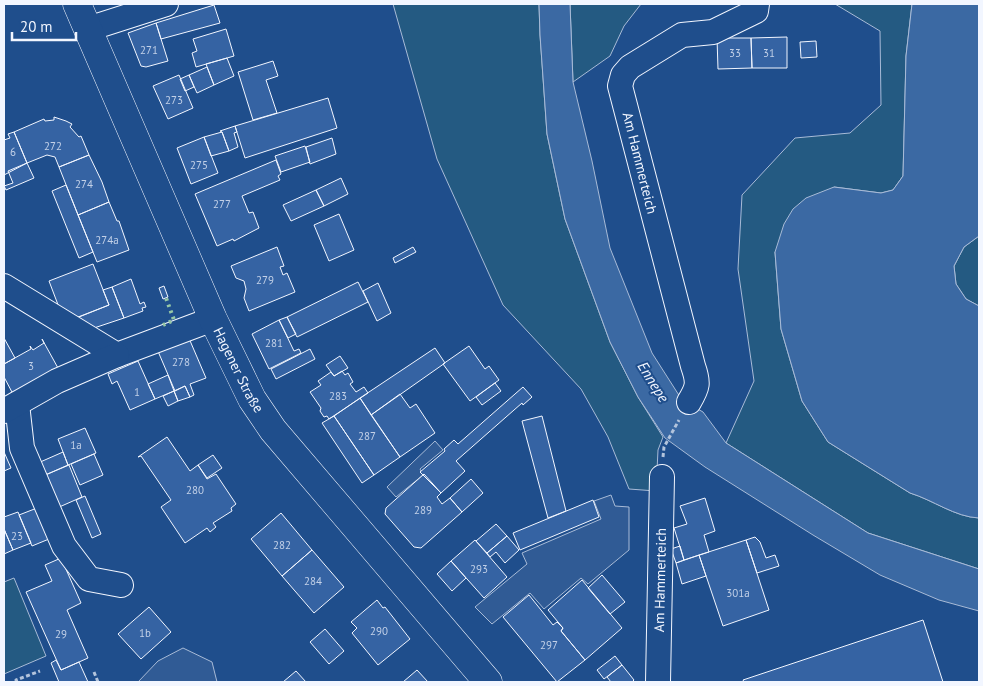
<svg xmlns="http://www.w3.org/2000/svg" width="983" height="686" font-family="'PT Sans',sans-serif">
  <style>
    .green { fill: #245a82; stroke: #a8bbd7 }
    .parking { fill: #305b95; stroke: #a8bbd7 }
    .water { fill: #3b69a3; stroke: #a8bbd7 }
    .building { fill: #3563a3; stroke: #f2f6ff }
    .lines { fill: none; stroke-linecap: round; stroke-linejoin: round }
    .minor-casing { stroke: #f2f6ff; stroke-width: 26 }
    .major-casing { stroke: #f2f6ff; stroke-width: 29 }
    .path { stroke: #b3c4dc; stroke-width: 3; stroke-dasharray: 4 2.5; stroke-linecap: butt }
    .minor { stroke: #1f4e8c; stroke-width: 24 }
    .major { stroke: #1f4e8c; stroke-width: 28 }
    .hedge { stroke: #97c8a6; stroke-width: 4; stroke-dasharray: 2.5 4; stroke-linecap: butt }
    .labels { text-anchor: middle; stroke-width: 4; stroke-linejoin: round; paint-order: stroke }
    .number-label { font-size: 11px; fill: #c3d1e8 }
    .street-label { font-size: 14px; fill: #f2f6ff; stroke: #1f4e8c }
    .water-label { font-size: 15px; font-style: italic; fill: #f2f6ff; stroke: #1f4e8c }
  </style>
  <rect width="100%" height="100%" fill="#1f4e8c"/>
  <path class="green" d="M393,4H539L540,35L547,134L565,219L610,342L638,397L663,437L658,450L656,491L629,489L608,437L581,389L503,305L437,159Z
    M570,4H641L624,26L610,56L573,82Z
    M835,4H912L906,56L903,176L893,190L881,193L834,187L775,252L781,329L802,401L828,442L910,493C933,500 955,517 979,518V569L868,533L726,443L754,381L738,269L742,195L795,138L850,133L881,105L880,31Z
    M979,236V306L966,299L956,284L954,266L964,247Z
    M14,578L46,656L4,674V582Z"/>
  <path class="parking" d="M435,441L443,450L420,469L423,475L396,497L387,487Z
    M611,495L615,506L629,507V550L588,584L581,578L544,609L530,593L492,624L475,607L527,564L522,553L601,519L594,501Z
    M183,648L212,662L217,682H138L158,661Z"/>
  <path class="water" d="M539,4H570L573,82L592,161L610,248L652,353L682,400L703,412L726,443L868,533L979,569V611L939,600L880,575L813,535L705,467L665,438L638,397L610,342L565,219L547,134L540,35Z
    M912,4H979V236L964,247L954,266L956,284L966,299L979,306V518C955,517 933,500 910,493L828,442L802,401L781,329L775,252L784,224L793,209L806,198L834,187L881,193L893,190L903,176L906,56Z"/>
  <path class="building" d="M214,5L220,23L161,39L156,23Z
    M156,23L168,61L146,67L141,66L128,33Z
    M226,29L234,56L196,67L192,53L197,51L193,39Z
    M787,37V68H752L751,38Z
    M717,38H751L752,68L718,69Z
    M816,41L817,57L801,58L800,42Z
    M227,58L234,76L214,85L206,64Z
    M273,61L278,76L266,80L277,113L253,120L238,72Z
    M207,67L214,85L197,93L189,75Z
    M179,75L193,108L168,119L153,86Z
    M189,75L194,87L185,91L180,79Z
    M328,98L337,128L245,158L235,126Z
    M54,117L66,121L72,124L70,127L79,137L81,136L89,155L59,167L55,157L47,155L27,163L14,132L44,119L45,121L54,120Z
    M235,126L237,132L234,133L238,147L229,151L222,132L220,131Z
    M14,132L27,163L4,175V140L10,138L8,134Z
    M222,132L229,151L211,156L204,137Z
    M204,137L218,173L191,184L177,148Z
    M332,138L336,154L310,164L306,147Z
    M305,146L310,162L281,172L275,156Z
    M89,155L102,182L109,202L78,215L59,167Z
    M276,160L281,174L278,176L280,180L242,196L249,213L253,212L259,228L234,241L233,239L217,246L195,194Z
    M27,163L34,178L6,190L4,186L13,183L8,171Z
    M341,178L348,194L324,206L316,190Z
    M66,185L93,252L79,258L52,191Z
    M316,190L324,206L291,221L283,205Z
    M109,202L117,221H119L129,250L97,262L78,215Z
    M339,214L354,250L329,261L314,225Z
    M277,247L284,266L280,267L283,275L287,273L295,292L249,311L244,298L246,289L244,281L236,278L231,266Z
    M413,247L416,252L395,263L393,258Z
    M93,264L109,305L73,319L60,310L49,281Z
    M131,279L140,304L144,302L146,307L142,308L143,311L124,318L112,287Z
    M358,282L368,302L297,337L287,317Z
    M378,283L391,313L377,321L363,291Z
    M164,286L168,297L163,299L159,288Z
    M112,287L124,318L88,330L74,319L109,305L103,290Z
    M287,317L296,334L288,338L279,320Z
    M279,320L294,351L299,349L301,353L269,369L252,334Z
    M188,336L206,378L190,384L194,395L190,397L185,386L175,391L157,349Z
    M4,338L15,358L4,364Z
    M42,339L58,368L13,394L4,377V364L31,349L30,346L33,350L44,343Z
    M469,346L485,369L489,366L499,380L470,401L443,364Z
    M435,348L445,363L371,415L360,398Z
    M310,349L315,359L276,379L271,369Z
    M340,356L348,368L334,376L326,365Z
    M138,361L155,399L130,410L117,381L112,384L108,374Z
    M342,371L345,375L348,373L353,382L350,384L356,392L364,387L368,393L329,419L327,416L324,417L320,411L321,408L310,392L321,385L318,381L331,372L334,376Z
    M168,375L174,391L155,399L148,384Z
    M495,383L501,391L482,405L476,397Z
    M185,386L190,397L178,401L174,391Z
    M523,387L532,397L523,405L522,403L456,461L465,471L441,493L420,472L445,451L444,449L454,440L458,444Z
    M174,391L178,401L168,406L163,396Z
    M400,394L410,408L416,404L435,433L400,457L371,415Z
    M360,398L400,457L374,475L334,416Z
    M334,416L374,475L362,483L322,423Z
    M542,416L566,511L548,518L522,421Z
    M85,428L96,453L68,465L58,439Z
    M167,437L190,471L198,465L207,479L216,474L236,504L231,508L232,511L213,523L216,527L210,532L207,528L185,543L161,507L171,500L141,456L138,457Z
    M4,452L11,468L4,471Z
    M63,452L68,465L43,476L38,463Z
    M94,454L103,475L80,485L71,464Z
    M213,455L222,468L207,478L198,465Z
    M69,465L82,497L57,508L43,476Z
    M424,474L441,493L437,497L442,504L450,498L462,512L421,548L414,547L385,514L386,508Z
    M471,479L483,493L462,512L450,498Z
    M85,496L101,534L92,538L76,500Z
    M705,498L715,531L704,535L709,552L684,560L674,528L687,524L680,506Z
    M593,500L599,517L520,550L513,533Z
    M37,508L49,539L32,546L19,515Z
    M18,512L31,543L13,550L4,529V517Z
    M281,513L312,550L282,576L251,539Z
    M496,524L507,536L487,553L476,541Z
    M4,529L13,550L4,554Z
    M507,536L519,550L505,563L496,552L490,557L487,553Z
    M755,537L760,542L766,558L775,555L779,566L757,573L746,540Z
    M475,540L507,577L484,598L451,561Z
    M746,540L769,610L723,626L699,555Z
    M680,546L684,560L676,563L671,549Z
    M312,550L344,587L314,613L282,576Z
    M699,555L706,576L682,584L676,563Z
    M61,558L81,603L67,610L88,658L61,670L26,592L52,581L45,565Z
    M451,561L466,578L452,591L437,574Z
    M602,575L625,602L610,614L588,588Z
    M582,580L622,628L585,660L561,631L563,628L548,610Z
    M529,595L553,625L557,622L563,628L561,631L585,660L557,682L503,617Z
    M377,600L383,608L385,607L410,639L378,665L352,633L357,628L351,622Z
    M149,607L171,632L141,659L118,634Z
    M923,620L943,682H744L743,680Z
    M325,629L344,651L329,664L310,642Z
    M615,656L622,665L604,679L597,670Z
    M56,660L61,670L79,662L88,682H59L51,663Z
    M622,665L634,680L632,682H611L607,677Z
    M417,670L428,682H403Z
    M296,671L306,682H283Z"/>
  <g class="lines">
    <g class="minor-casing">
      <g id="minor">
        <path d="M88,29L166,4"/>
        <path d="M4,286L117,355L213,319"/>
        <path d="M689,402C698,387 699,383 693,366L620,86L623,75L630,67L682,35L713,32L756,11L757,4"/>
        <path d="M17,404L22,448L64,546L89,579L121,585"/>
        <path d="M4,411L57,381L117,355"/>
        <path id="s1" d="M658,682L662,477"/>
      </g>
    </g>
    <g class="major-casing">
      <g id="major">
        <path id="s2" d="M77,4L213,319L252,399L273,430L488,682"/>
      </g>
    </g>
    <path class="path" d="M663,457L664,447L679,420
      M94,672L98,682
      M17,682L16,680L40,671"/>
    <use href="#minor" class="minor"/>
    <use href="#major" class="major"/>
    <path class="hedge" d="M163,325L174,320L166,298"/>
  </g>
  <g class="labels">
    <g class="number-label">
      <text x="149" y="54">271</text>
      <text x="735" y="57">33</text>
      <text x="769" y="57">31</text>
      <text x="174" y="104">273</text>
      <text x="53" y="150">272</text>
      <text x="13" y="156">6</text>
      <text x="199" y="169">275</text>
      <text x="84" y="188">274</text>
      <text x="222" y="208">277</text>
      <text x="107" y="244">274a</text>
      <text x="265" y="284">279</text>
      <text x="274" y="347">281</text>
      <text x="181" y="366">278</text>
      <text x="31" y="370">3</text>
      <text x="137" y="396">1</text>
      <text x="338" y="400">283</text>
      <text x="367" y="440">287</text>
      <text x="76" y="449">1a</text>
      <text x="195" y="494">280</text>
      <text x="423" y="514">289</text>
      <text x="17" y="540">23</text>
      <text x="282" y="549">282</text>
      <text x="479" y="573">293</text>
      <text x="313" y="585">284</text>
      <text x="738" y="597">301a</text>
      <text x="379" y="635">290</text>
      <text x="145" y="637">1b</text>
      <text x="61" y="638">29</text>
      <text x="549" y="649">297</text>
    </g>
    <g class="street-label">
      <text transform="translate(640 163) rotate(76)" y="5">Am Hammerteich</text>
      <text dy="5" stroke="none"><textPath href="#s2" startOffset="400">Hagener Straße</textPath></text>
      <text dy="5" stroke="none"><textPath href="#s1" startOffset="102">Am Hammerteich</textPath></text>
    </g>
    <g class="water-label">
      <text transform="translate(653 382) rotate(58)" y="5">Ennepe</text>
    </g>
  </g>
  <rect width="983" height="686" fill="none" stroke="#f2f6ff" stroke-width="10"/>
  <path d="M12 32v8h64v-8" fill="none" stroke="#f2f6ff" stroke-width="2.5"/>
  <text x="20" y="32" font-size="15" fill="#f2f6ff" stroke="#1f4e8c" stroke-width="4" paint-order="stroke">20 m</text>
</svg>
